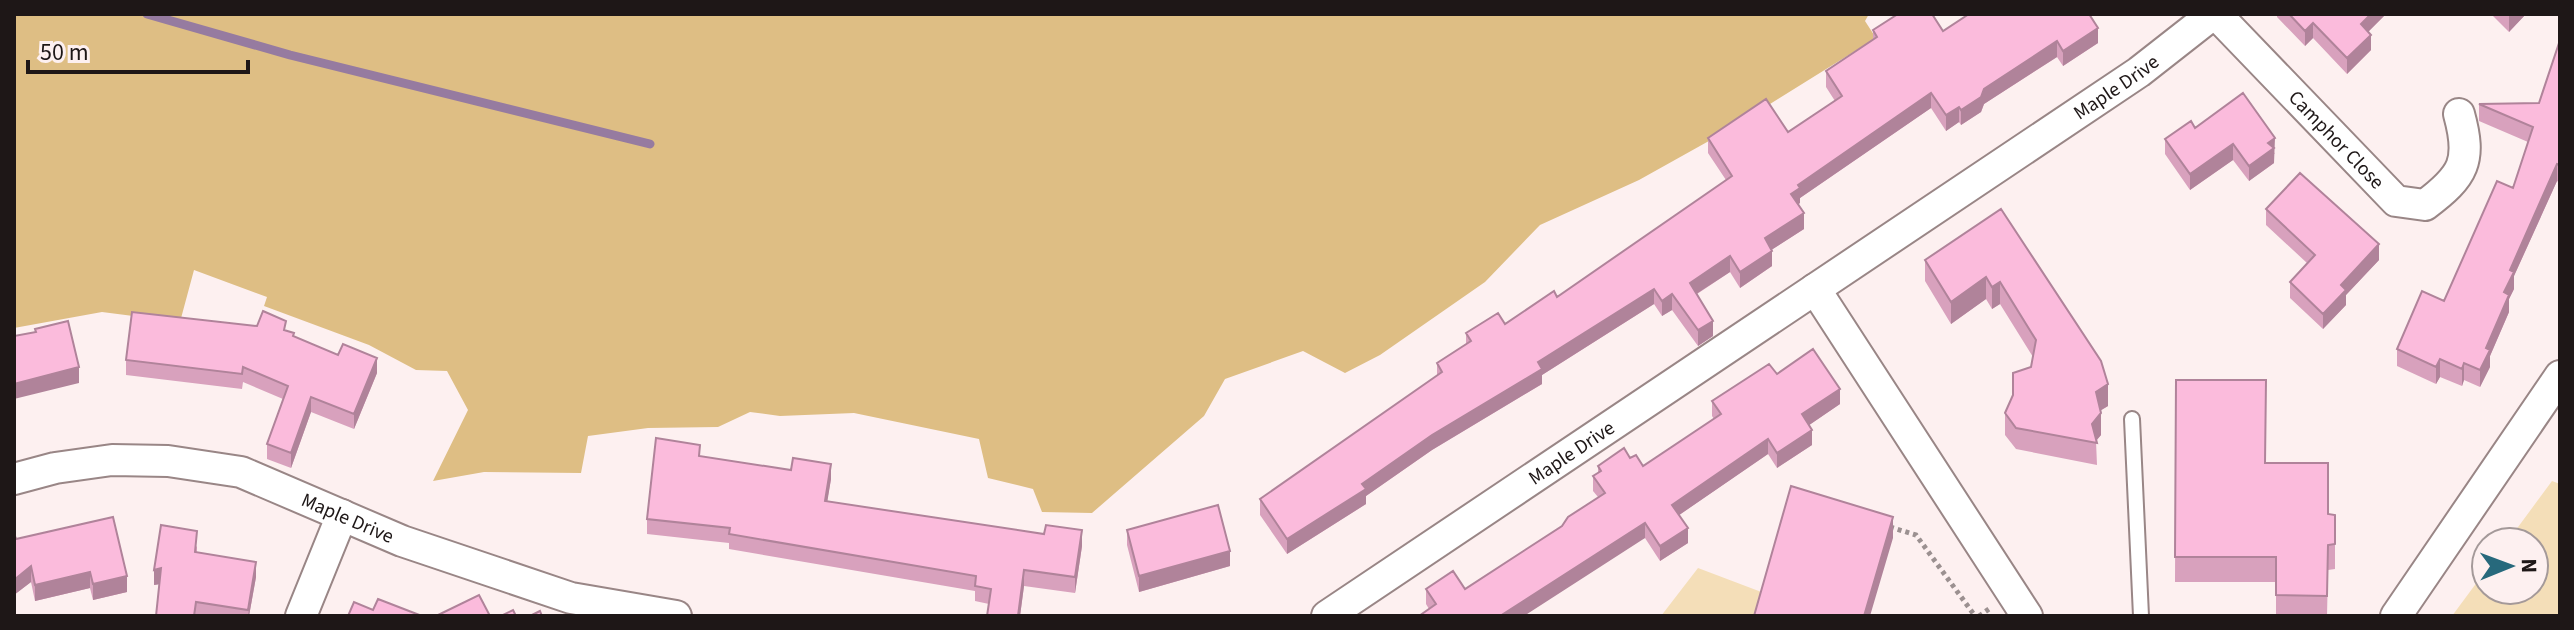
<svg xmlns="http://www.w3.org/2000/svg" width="2574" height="630" font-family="'Source Sans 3',sans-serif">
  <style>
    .green { fill: #f4deb8 }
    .forest { fill: #debe84 }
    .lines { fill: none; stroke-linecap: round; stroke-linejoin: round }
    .stream { stroke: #967ba0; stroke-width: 9 }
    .lane-casing { stroke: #998686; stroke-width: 18 }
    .street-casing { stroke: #998686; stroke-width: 34 }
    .path { stroke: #9b9090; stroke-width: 5; stroke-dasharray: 4 4; stroke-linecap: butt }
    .lane { stroke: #fff; stroke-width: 14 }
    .street { stroke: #fff; stroke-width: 30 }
    .wall { fill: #d8a1bd }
    .shaded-wall { fill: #b0839a }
    .building { fill: #fbbbdc; stroke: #b0839a; stroke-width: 2 }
    .labels { text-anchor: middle; stroke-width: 8; stroke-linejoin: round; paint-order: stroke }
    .street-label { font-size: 20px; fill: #1e1717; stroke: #fdf0f0 }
  </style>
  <rect width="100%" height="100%" fill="#fdf0f0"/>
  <path class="green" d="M2552,481L2560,484V616H2452L2486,570V590H2534V542H2507Z
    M1698,568L1764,593L1757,616H1661Z"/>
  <path class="forest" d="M14,14H1869L1865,21L1876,38L1725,132L1639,180L1540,225L1485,282L1380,355L1345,373L1303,351L1225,379L1204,416L1092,513L1042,512L1033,489L988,478L979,439L854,413L780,416L750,412L718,427L648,428L588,436L581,473L484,472L433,481L468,410L447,371L416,370L369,345L264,306L267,297L194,270L180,322L102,312L14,328Z"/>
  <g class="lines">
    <path class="stream" d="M147,14L290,55L650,144"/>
    <g class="lane-casing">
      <path id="lane" d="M2132,419L2141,616"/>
    </g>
    <g class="street-casing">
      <g id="street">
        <path id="s1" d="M2216,14L2396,201L2425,205C2464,176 2472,161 2459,114"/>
        <path d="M1815,289L2027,616"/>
        <path id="s2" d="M14,479L55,468L112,460L168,461L241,472L402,541L571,598L676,616"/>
        <path d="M301,616L342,515"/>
        <path id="s3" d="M1327,616L2139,72L2213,14"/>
        <path d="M2396,616L2560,376"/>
      </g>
    </g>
    <path class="path" d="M1890,527L1916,535L1975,616
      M1979,616L1989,609"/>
    <use href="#lane" class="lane"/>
    <use href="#street" class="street"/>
  </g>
  <path class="wall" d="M2277,14H2386L2368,32L2371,50L2347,74L2313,38L2305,46L2277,17Z
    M2491,14H2526L2509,32Z
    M2558,14H2560V32H2558Z
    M1873,30L1943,31L2098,43L2063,66L2057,57L1984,104L1981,112L1961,125L1959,122L1946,131L1931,108L1800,198V203L1798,204L1804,229L1771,250L1772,266L1740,288L1730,272L1697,294L1713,336L1698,346L1672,310L1662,316L1654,304L1542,375V384L1432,450L1366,496V504L1287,554L1260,515V499L1437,376V363L1466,344V333L1505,324L1557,297L1726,180L1708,153V138L1788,132L1835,101L1826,87V71L1873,39Z
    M2560,40V183L2557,181L2514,276V289L2509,299V312L2490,356V367L2480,387L2464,380L2462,386L2440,377L2436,384L2397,366V349L2444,301L2513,188L2528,142L2479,121V104L2539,103Z
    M2195,128L2275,153L2274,154V163L2249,181L2233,160L2190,190L2165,154V139Z
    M2001,209L2108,406L2100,411L2101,435L2096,441L2097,465L2016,449L2005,435V413L2031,367L2033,357L2000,304L1992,309L1986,299L1951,324L1925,281V260Z
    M2266,209L2379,260L2346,295V305L2323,329L2290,298V282L2307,263L2266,225Z
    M286,330L294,337L377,373L354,429L311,412L291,468L267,459V444L283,399L243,382L242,389L126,375V360Z
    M1777,374L1840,404L1809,425L1812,445L1777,468L1768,454L1679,515L1688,543L1660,561L1645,538L1429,609L1426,604V589H1465L1562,526L1598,497L1593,491V476L1598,473V466L1630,458L1643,466L1714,419L1712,416V401Z
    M2176,380L2265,463L2328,514L2335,515V569L2328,570L2327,616H2276V582H2175Z
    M700,457L831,479L827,501L1082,546L1075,593L1024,586L1020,616H987L989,604L975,601V591L729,549V543L647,534V519Z
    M1127,530L1230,566L1139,592L1127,545Z
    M14,533L16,539L127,592L93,600L90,588L35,601L31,582L14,595Z
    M197,546V552L256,577L249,616H156L159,584L154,585Z"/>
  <path class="shaded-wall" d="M2371,14H2386L2361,39V24Z
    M2511,14H2526L2509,32V16Z
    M2313,23V38L2305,46V31Z
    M2098,28V43L2063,66V51Z
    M2371,35V50L2347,74V58Z
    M2057,41V57L1984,104L1981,112L1961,125V110L1984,89Z
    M1931,93V108L1800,198V203L1791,209V194L1798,185Z
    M1959,107V122L1946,131V115Z
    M2275,138L2274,163L2249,181V166L2268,143Z
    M2233,144V160L2190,190V174Z
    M2557,164V181L2514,276V289L2509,299V312L2490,356V367L2480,387V370L2486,348L2510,270Z
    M1804,213V229L1765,254V238Z
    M2379,244V260L2346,295V305L2323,329V314L2341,285Z
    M1772,251V266L1740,288V272Z
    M1730,256V272L1690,298V283Z
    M1986,277V299L1951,324V302Z
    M2000,282V304L1992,309V287Z
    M1654,289V304L1542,375V384L1432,450L1366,496V504L1287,554V539L1362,484L1538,362Z
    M1672,294V310L1662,316V301Z
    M1713,321V336L1698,346V330Z
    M377,358V373L354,429V414Z
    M2440,359V377L2436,384V367Z
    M2464,363V380L2462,386V369Z
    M79,367V383L14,399V384Z
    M2108,384V406L2096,413V392Z
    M1840,389V404L1802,430V414Z
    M311,397V412L291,468V453Z
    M2101,413V435L2095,442L2092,424Z
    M1812,430V445L1777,468V453Z
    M1768,439V454L1672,520V505Z
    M831,464V479L825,516V501Z
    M1893,517V538L1870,616H1864Z
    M1645,523V538L1524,616H1500Z
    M1688,528V543L1660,561V546Z
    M1082,530V546L1075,593V577Z
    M1230,551V566L1139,592V576Z
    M256,562V577L249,616H248Z
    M31,566V582L14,595V580Z
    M161,568V584L154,585V570Z
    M1024,570V586L1020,616H1018Z
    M90,572V588L35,601V585Z
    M127,576V592L93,600V584Z"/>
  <path class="building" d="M1898,14H1932L1943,31L1969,14H2089L2098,28L2063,51L2057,41L1984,89L1981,97L1961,110L1959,107L1946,115L1931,93L1798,185L1800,188L1791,194L1804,213L1765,238L1772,251L1740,272L1730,256L1690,283L1713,321L1698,330L1672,294L1662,301L1654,289L1538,362L1542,369L1432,435L1362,484L1366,489L1287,539L1260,499L1442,372L1437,363L1471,341L1466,333L1498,313L1505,324L1554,291L1557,297L1732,176L1708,138L1766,99L1788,132L1842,96L1826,71L1877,37L1873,30Z
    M2289,14H2371L2361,24L2371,35L2347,58L2313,23L2305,31Z
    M2560,40V165L2557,164L2510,270L2514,272L2504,292L2509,295L2486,348L2490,350L2480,370L2464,363L2462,369L2440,359L2436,367L2397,349L2422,291L2444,301L2497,181L2513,188L2533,127L2479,104L2539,103Z
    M2243,93L2275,138L2268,143L2274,148L2249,166L2233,144L2190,174L2165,139L2191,121L2195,128Z
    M2300,173L2379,244L2341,285L2346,290L2323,314L2290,282L2315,255L2266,209Z
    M2001,209L2101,361L2108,384L2096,392L2101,413L2092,424L2097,443L2016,428L2005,413L2013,395V373L2031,367L2036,340L2000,282L1992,287L1986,277L1951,302L1925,260Z
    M263,311L286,321L284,330L294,333L293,336L338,355L343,344L377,358L354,414L311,397L291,453L267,444L288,386L243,367L242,374L126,360L132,312L257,326Z
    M68,321L79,367L14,384V336L36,332L35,329Z
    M1813,349L1840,389L1802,414L1812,430L1777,453L1768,439L1672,505L1688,528L1660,546L1645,523L1500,616H1419L1436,604L1426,589L1453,571L1465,589L1562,526L1568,517L1605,493L1593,476L1601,471L1598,466L1624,448L1630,458L1636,455L1643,466L1721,414L1712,401L1769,364L1777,374Z
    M2176,380H2266L2265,463H2328V514L2335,515V544L2328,545L2327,596L2276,595V557H2175Z
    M656,438L700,445L699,456L791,470L793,458L831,464L825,501L1044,534L1046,525L1082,530L1075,577L1024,570L1018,616H987L991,589L975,586L976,576L729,534L730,528L647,519Z
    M1791,486L1893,517L1864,616H1754Z
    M1218,505L1230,551L1139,576L1127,530Z
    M113,517L127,576L93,584L90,572L35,585L31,566L14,580V533L16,539Z
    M161,525L197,531L195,552L256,562L248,610L196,602L194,616H156L161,568L154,570Z
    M479,595L490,616H436Z
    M378,599L422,616H348L354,602L373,610Z
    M513,610L516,616H501Z
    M540,611L542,616H530Z"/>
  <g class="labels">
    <g class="street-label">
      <text dy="7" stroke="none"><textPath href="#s3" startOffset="950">Maple Drive</textPath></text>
      <text dy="7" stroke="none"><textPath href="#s1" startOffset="174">Camphor Close</textPath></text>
      <text dy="7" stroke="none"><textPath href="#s3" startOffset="294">Maple Drive</textPath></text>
      <text dy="7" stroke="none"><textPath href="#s2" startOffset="346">Maple Drive</textPath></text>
    </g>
  </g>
  <rect width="2574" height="630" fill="none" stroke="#1e1717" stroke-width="32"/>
  <g transform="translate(2510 566) rotate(89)"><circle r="38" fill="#fdf0f0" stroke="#a49999" stroke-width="2"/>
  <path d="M0-6L14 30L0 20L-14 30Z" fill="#27697c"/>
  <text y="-12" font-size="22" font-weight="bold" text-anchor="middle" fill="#1e1717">N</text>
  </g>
  <path d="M28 60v12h220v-12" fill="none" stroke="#1e1717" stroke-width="4"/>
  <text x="40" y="60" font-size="24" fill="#1e1717" stroke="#fdf0f0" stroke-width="6" paint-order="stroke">50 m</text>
</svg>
